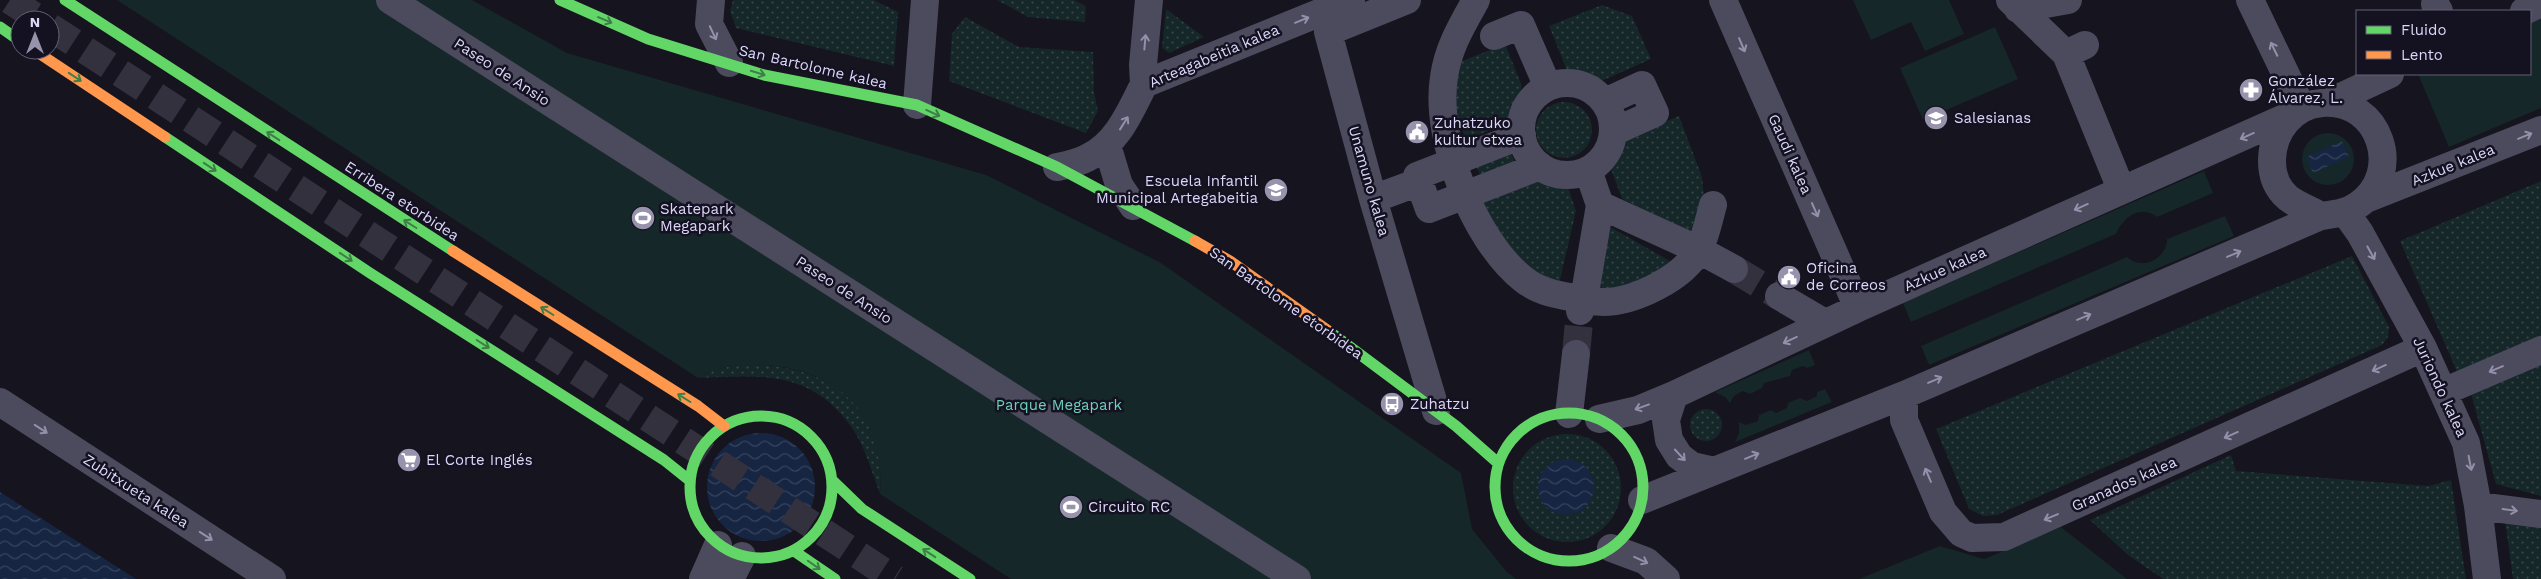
<svg xmlns="http://www.w3.org/2000/svg" width="2541" height="579" font-family="'Work Sans',sans-serif">
  <style>
    .grass { fill: url(#grass-dots) }
    .park { fill: #152728 }
    .water { fill: url(#water-waves) }
    .lines { fill: none; stroke-linecap: round; stroke-linejoin: round }
    .street-tunnel { stroke: #34313f; stroke-width: 28; stroke-dasharray: 28 14; stroke-linecap: butt }
    .secondary-tunnel { stroke: #34313f; stroke-width: 28; stroke-dasharray: 28 14; stroke-linecap: butt }
    .street { stroke: #4c4a5d; stroke-width: 28 }
    .fast { stroke: #63d668; stroke-width: 11 }
    .slow { stroke: #ff974d; stroke-width: 11 }
    .oneway { stroke: #3f7d48 }
    .oneway2 { stroke: #9490ab }
    .labels { text-anchor: middle; stroke-width: 5; stroke-linejoin: round; paint-order: stroke }
    .street-label { font-size: 15px; fill: #dcd7f9; stroke: #141121 }
    .poi-label { font-size: 15px; fill: #dcd7f9; stroke: #141121; text-anchor: start }
    .park-label { font-size: 15px; fill: #6dd0ba; stroke: #141121 }
  </style>
  <defs>
    <pattern id="grass-dots" width="8" height="8" patternUnits="userSpaceOnUse" patternTransform="scale(1.25)"><rect width="8" height="8" fill="#152728"/><path d="M2 2h.1M6 6h.1" fill="none" stroke="#364648" stroke-width="1.8" stroke-linecap="round"/></pattern>
    <pattern id="water-waves" width="16" height="10" patternUnits="userSpaceOnUse" patternTransform="scale(1.25)"><rect width="16" height="10" fill="#162542"/><path d="M0 5q4-4 8 0t8 0" fill="none" stroke="#37445e"/></pattern>
  </defs>
  <rect width="100%" height="100%" fill="#16141e"/>
  <path class="grass" d="M733,0H874L898,12L894,66L736,28L730,11Z
    M997,0H1074L1086,6L1085,22L1028,17Z
    M1602,5L1632,16L1651,59L1597,83L1568,73L1549,26Z
    M1166,9L1204,37L1169,53L1162,48Z
    M965,17L1019,47L1093,52L1094,92L1098,111L1086,133L949,81L952,34Z
    M1505,44L1522,86L1506,125L1466,139L1449,93L1452,65Z
    M1536 130a28 28 0 1 1 56 0a28 28 0 1 1-56 0Z
    M1679,116L1702,177L1704,198L1689,235L1622,199L1611,169L1622,139Z
    M1508,146L1515,162L1481,177L1474,161Z
    M1534,178L1568,187L1576,211L1558,288L1528,275L1478,202Z
    M2541,181V339L2458,374L2400,241Z
    M1605,224L1670,261L1651,277L1590,295Z
    M2352,256L2389,327L2388,337L2382,345L1997,515L1983,516L1969,509L1936,429Z
    M2541,359V496L2496,484L2470,390Z
    M753,364C834,368 887,407 880,494C872,473 865,446 852,428C811,370 762,375 698,378C717,367 732,365 753,364Z
    M1690 425a16 16 0 1 1 32 0a16 16 0 1 1-32 0Z
    M1513 488a54 54 0 1 1 108 0a54 54 0 1 1-108 0Z
    M2231,455L2236,471L2429,486L2451,480L2466,579H2163L2128,555L2090,520Z
    M2505,520L2541,527V579H2513Z"/>
  <path class="park" d="M117,0H472L567,53L986,175L1161,263L1461,473L1472,529L1506,571L1516,579H1011L880,494C886,418 840,369 764,365C739,364 720,366 698,378Z
    M1853,0H1949L1964,34L1925,51L1911,22L1871,40Z
    M2541,18V108L2449,147L2418,74H2530V23Z
    M1995,27L2018,79L1923,120L1900,68Z
    M2302 159a26 26 0 1 1 52 0a26 26 0 1 1-52 0Z
    M2204,171L2213,193L2157,217C2141,204 2123,217 2116,234L1911,322L1903,303Z
    M2225,216L2234,236L1929,365L1921,346L2127,257C2142,271 2167,259 2167,239Z
    M1809,350L1815,365L1807,368L1803,366L1792,370L1790,376L1764,383L1762,388L1750,394L1743,391L1734,396L1730,403L1725,397L1715,392Z
    M1825,389L1832,402L1735,442L1739,433V422L1746,425L1758,421L1759,415L1771,410L1776,413L1787,408L1788,403L1800,398L1807,401L1817,396V392Z
    M2061,527L2127,579H1859L1940,546L1984,559Z"/>
  <path class="water" d="M2342,141L2349,157L2313,173L2306,157Z
    M707 487a54 54 0 1 1 108 0a54 54 0 1 1-108 0Z
    M1538 487a28 28 0 1 1 56 0a28 28 0 1 1-56 0Z
    M0,492L136,579H0Z"/>
  <g class="lines">
    <path class="street-tunnel" d="M1734,269L1779,296
      M1576,354L1580,311"/>
    <path class="secondary-tunnel" d="M10,0L40,20
      M50,27L895,579"/>
    <path class="street" d="M390,0L1297,579
      M711,0L709,24L729,63
      M1407,0L1328,32L1373,199L1436,411
      M1476,0C1462,25 1448,48 1444,77C1434,139 1474,240 1523,279C1540,293 1562,296 1584,299L1600,205L1588,170
      M1723,0L1858,308
      M2010,0L2066,54
      M2250,0L2302,108
      M2435,4L2439,11
      M2018,9L2068,0
      M2524,11L2541,3
      M1494,36L1521,25L1548,87
      M2085,45L2066,54L2121,189
      M1521 129a46 46 0 1 1 92 0a46 46 0 1 1-92 0Z
      M1144,84L1143,65L1149,0
      M1605,102L1642,85L1655,113L1613,132
      M2330,102L2390,74
      M917,105L925,0
      M1522,135L1417,176L1429,209L1540,166
      M1107,145L1119,185L1133,206
      M1057,167C1067,165 1078,163 1087,158C1117,144 1130,112 1144,84L1351,0
      M1373,199L1419,182
      M2366,199L2541,130
      M1600,205L1699,250L1734,269
      M2345,212L2360,233L2423,348L2466,443L2478,506L2487,579
      M1779,296L1825,323
      M1580,311L1584,299C1590,300 1597,302 1603,302C1634,302 1684,278 1699,249C1706,236 1709,219 1713,205
      M2443,392L2541,350
      M1674,395L1666,420L1669,440L1679,456L1692,466L1714,471
      M1904,395V420L1943,512L1961,533L1972,538L2004,537L2423,348
      M0,402L272,579
      M1569,414L1576,354
      M1599,419L1638,410L1674,395L1858,308L2291,115
      M1642,500L1904,395L2321,216C2334,214 2347,213 2358,205C2405,173 2380,98 2322,103C2308,104 2295,111 2286,122C2269,142 2265,178 2288,198C2297,205 2311,210 2321,216
      M2478,506L2541,514
      M1611,548L1646,561L1666,579
      M703,579L718,545
      M730,579L742,556"/>
    <path class="fast" d="M65,0L453,251
      M560,0L648,39L764,75L917,105L1057,167L1195,241
      M0,27L20,41
      M165,137L370,273L664,460L689,480
      M1330,332L1456,426L1498,463
      M1495 487a74 74 0 1 1 148 0a74 74 0 1 1-148 0Z
      M690 487a71 71 0 1 1 142 0a71 71 0 1 1-142 0Z
      M832,480L862,509L970,579
      M794,551L835,579"/>
    <path class="slow" d="M34,50L165,137
      M1195,241L1230,261L1330,332
      M453,251L698,406L724,426"/>
  </g>
  <defs><path id="oneway-shaft" d="M-6 0H5M1.5-3L5.5 0L1.5 3" fill="none" stroke-width="1.6" stroke-linecap="round" stroke-linejoin="round" transform="scale(1.25)"/></defs>
  <g class="oneway">
    <use href="#oneway-shaft" transform="translate(605 20) rotate(23)"/>
    <use href="#oneway-shaft" transform="translate(758 73) rotate(17)"/>
    <use href="#oneway-shaft" transform="translate(75 77) rotate(34)"/>
    <use href="#oneway-shaft" transform="translate(933 113) rotate(24)"/>
    <use href="#oneway-shaft" transform="translate(273 136) rotate(-147)"/>
    <use href="#oneway-shaft" transform="translate(210 167) rotate(34)"/>
    <use href="#oneway-shaft" transform="translate(410 224) rotate(-148)"/>
    <use href="#oneway-shaft" transform="translate(346 257) rotate(34)"/>
    <use href="#oneway-shaft" transform="translate(547 311) rotate(-148)"/>
    <use href="#oneway-shaft" transform="translate(483 344) rotate(32)"/>
    <use href="#oneway-shaft" transform="translate(684 398) rotate(-148)"/>
    <use href="#oneway-shaft" transform="translate(929 553) rotate(-147)"/>
    <use href="#oneway-shaft" transform="translate(814 565) rotate(35)"/>
  </g>
  <g class="oneway2">
    <use href="#oneway-shaft" transform="translate(1302 20) rotate(-22)"/>
    <use href="#oneway-shaft" transform="translate(713 33) rotate(65)"/>
    <use href="#oneway-shaft" transform="translate(1145 42) rotate(-85)"/>
    <use href="#oneway-shaft" transform="translate(1742 45) rotate(67)"/>
    <use href="#oneway-shaft" transform="translate(2274 49) rotate(-116)"/>
    <use href="#oneway-shaft" transform="translate(1124 123) rotate(-58)"/>
    <use href="#oneway-shaft" transform="translate(2247 136) rotate(156)"/>
    <use href="#oneway-shaft" transform="translate(2525 136) rotate(-22)"/>
    <use href="#oneway-shaft" transform="translate(2081 207) rotate(156)"/>
    <use href="#oneway-shaft" transform="translate(1815 210) rotate(66)"/>
    <use href="#oneway-shaft" transform="translate(2371 253) rotate(61)"/>
    <use href="#oneway-shaft" transform="translate(2234 254) rotate(-23)"/>
    <use href="#oneway-shaft" transform="translate(2084 317) rotate(-23)"/>
    <use href="#oneway-shaft" transform="translate(1790 340) rotate(155)"/>
    <use href="#oneway-shaft" transform="translate(2379 368) rotate(156)"/>
    <use href="#oneway-shaft" transform="translate(2496 369) rotate(157)"/>
    <use href="#oneway-shaft" transform="translate(1935 380) rotate(-23)"/>
    <use href="#oneway-shaft" transform="translate(1642 407) rotate(160)"/>
    <use href="#oneway-shaft" transform="translate(41 429) rotate(33)"/>
    <use href="#oneway-shaft" transform="translate(2231 435) rotate(156)"/>
    <use href="#oneway-shaft" transform="translate(1680 455) rotate(47)"/>
    <use href="#oneway-shaft" transform="translate(1752 456) rotate(-22)"/>
    <use href="#oneway-shaft" transform="translate(2470 463) rotate(79)"/>
    <use href="#oneway-shaft" transform="translate(1928 475) rotate(-113)"/>
    <use href="#oneway-shaft" transform="translate(2510 510) rotate(8)"/>
    <use href="#oneway-shaft" transform="translate(2051 517) rotate(157)"/>
    <use href="#oneway-shaft" transform="translate(206 536) rotate(33)"/>
    <use href="#oneway-shaft" transform="translate(1641 560) rotate(25)"/>
  </g>
  <defs>
    <g id="pharmacy-disc" transform="scale(1.25)"><circle r="9.5" fill="#9793ac" stroke="#141121"/><path d="M-2-6h4v4h4v4h-4v4h-4v-4h-4v-4h4Z" fill="#fff"/></g>
    <g id="school-disc" transform="scale(1.25)"><circle r="9.5" fill="#9793ac" stroke="#141121"/><path d="M0-5L7-2L0 1L-7-2ZM-4 1L0 2.5L4 1V4Q0 6-4 4Z" fill="#fff"/></g>
    <g id="civic-disc" transform="scale(1.25)"><circle r="9.5" fill="#9793ac" stroke="#141121"/><path d="M-.6-6.5H3V-4.5H.6V-3L4-1V1h2V6H-6V1h2V-1L-.6-3ZM-1.2 2.5V6h2.4V2.5Z" fill="#fff"/></g>
    <g id="stadium-disc" transform="scale(1.25)"><circle r="9.5" fill="#9793ac" stroke="#141121"/><path d="M0-5a6.5 5 0 1 0 0 10a6.5 5 0 1 0 0-10ZM-3.5-1.8h7v3.6h-7Z" fill="#fff"/></g>
    <g id="bus-disc" transform="scale(1.25)"><circle r="9.5" fill="#9793ac" stroke="#141121"/><path d="M-5-6H5V4H4V6H2V4H-2V6H-4V4H-5ZM-3.5-4V0h7V-4ZM-3.5 1.2v1.5H-2V1.2ZM2 1.2v1.5H3.5V1.2Z" fill="#fff"/></g>
    <g id="supermarket-disc" transform="scale(1.25)"><circle r="9.5" fill="#9793ac" stroke="#141121"/><path d="M-6-5.5h2.5l.6 2H6L4.5 2H-2.5L-4.4-4H-6ZM-1.5 3.2a1.3 1.3 0 1 0 .1 0ZM3 3.2a1.3 1.3 0 1 0 .1 0Z" fill="#fff"/></g>
  </defs>
  <g fill-rule="evenodd">
    <use href="#pharmacy-disc" x="2251" y="90"/>
    <use href="#school-disc" x="1936" y="118"/>
    <use href="#civic-disc" x="1417" y="132"/>
    <use href="#school-disc" x="1276" y="190"/>
    <use href="#stadium-disc" x="643" y="218"/>
    <use href="#civic-disc" x="1789" y="277"/>
    <use href="#bus-disc" x="1392" y="404"/>
    <use href="#supermarket-disc" x="409" y="460"/>
    <use href="#stadium-disc" x="1071" y="507"/>
  </g>
  <g class="labels">
    <g class="street-label">
      <text transform="translate(1214 56) rotate(-23)" y="5">Arteagabeitia kalea</text>
      <text transform="translate(813 67) rotate(13)" y="5">San Bartolome kalea</text>
      <text transform="translate(502 72) rotate(33)" y="5">Paseo de Ansio</text>
      <text transform="translate(1790 154) rotate(66)" y="5">Gaudi kalea</text>
      <text transform="translate(2453 165) rotate(-22)" y="5">Azkue kalea</text>
      <text transform="translate(1369 181) rotate(74)" y="5">Unamuno kalea</text>
      <text transform="translate(402 201) rotate(33)" y="5">Erribera etorbidea</text>
      <text transform="translate(1945 269) rotate(-24)" y="5">Azkue kalea</text>
      <text transform="translate(844 290) rotate(33)" y="5">Paseo de Ansio</text>
      <text transform="translate(1286 303) rotate(35)" y="5">San Bartolome etorbidea</text>
      <text transform="translate(2440 387) rotate(65)" y="5">Juriondo kalea</text>
      <text transform="translate(2124 484) rotate(-24)" y="5">Granados kalea</text>
      <text transform="translate(136 491) rotate(33)" y="5">Zubitxueta kalea</text>
    </g>
    <g class="poi-label">
      <text x="2268" y="86">González<tspan x="2268" dy="17">Álvarez, L.</tspan></text>
      <text x="1954" y="123">Salesianas</text>
      <text x="1434" y="128">Zuhatzuko<tspan x="1434" dy="17">kultur etxea</tspan></text>
      <text x="1258" y="186" text-anchor="end">Escuela Infantil<tspan x="1258" dy="17">Municipal Artegabeitia</tspan></text>
      <text x="660" y="214">Skatepark<tspan x="660" dy="17">Megapark</tspan></text>
      <text x="1806" y="273">Oficina<tspan x="1806" dy="17">de Correos</tspan></text>
      <text x="1410" y="409">Zuhatzu</text>
      <text x="426" y="465">El Corte Inglés</text>
      <text x="1088" y="512">Circuito RC</text>
    </g>
    <g class="park-label">
      <text x="1059" y="410">Parque Megapark</text>
    </g>
  </g>
  <rect x="2356" y="10" width="175" height="65" fill="#141121" stroke="#646077"/>
  <rect x="2366" y="26" width="25" height="8" fill="#63d668" stroke="#646077"/>
  <text x="2401" y="35" font-size="15" fill="#dcd7f9">Fluido</text>
  <rect x="2366" y="51" width="25" height="8" fill="#ff974d" stroke="#646077"/>
  <text x="2401" y="60" font-size="15" fill="#dcd7f9">Lento</text>
  <g transform="translate(35 35)"><circle r="24" fill="#141121" stroke="#646077"/>
  <path d="M0-4L9 19L0 12L-9 19Z" fill="#9793ac"/>
  <text y="-8" font-size="14" font-weight="bold" text-anchor="middle" fill="#dcd7f9">N</text>
  </g>
</svg>
